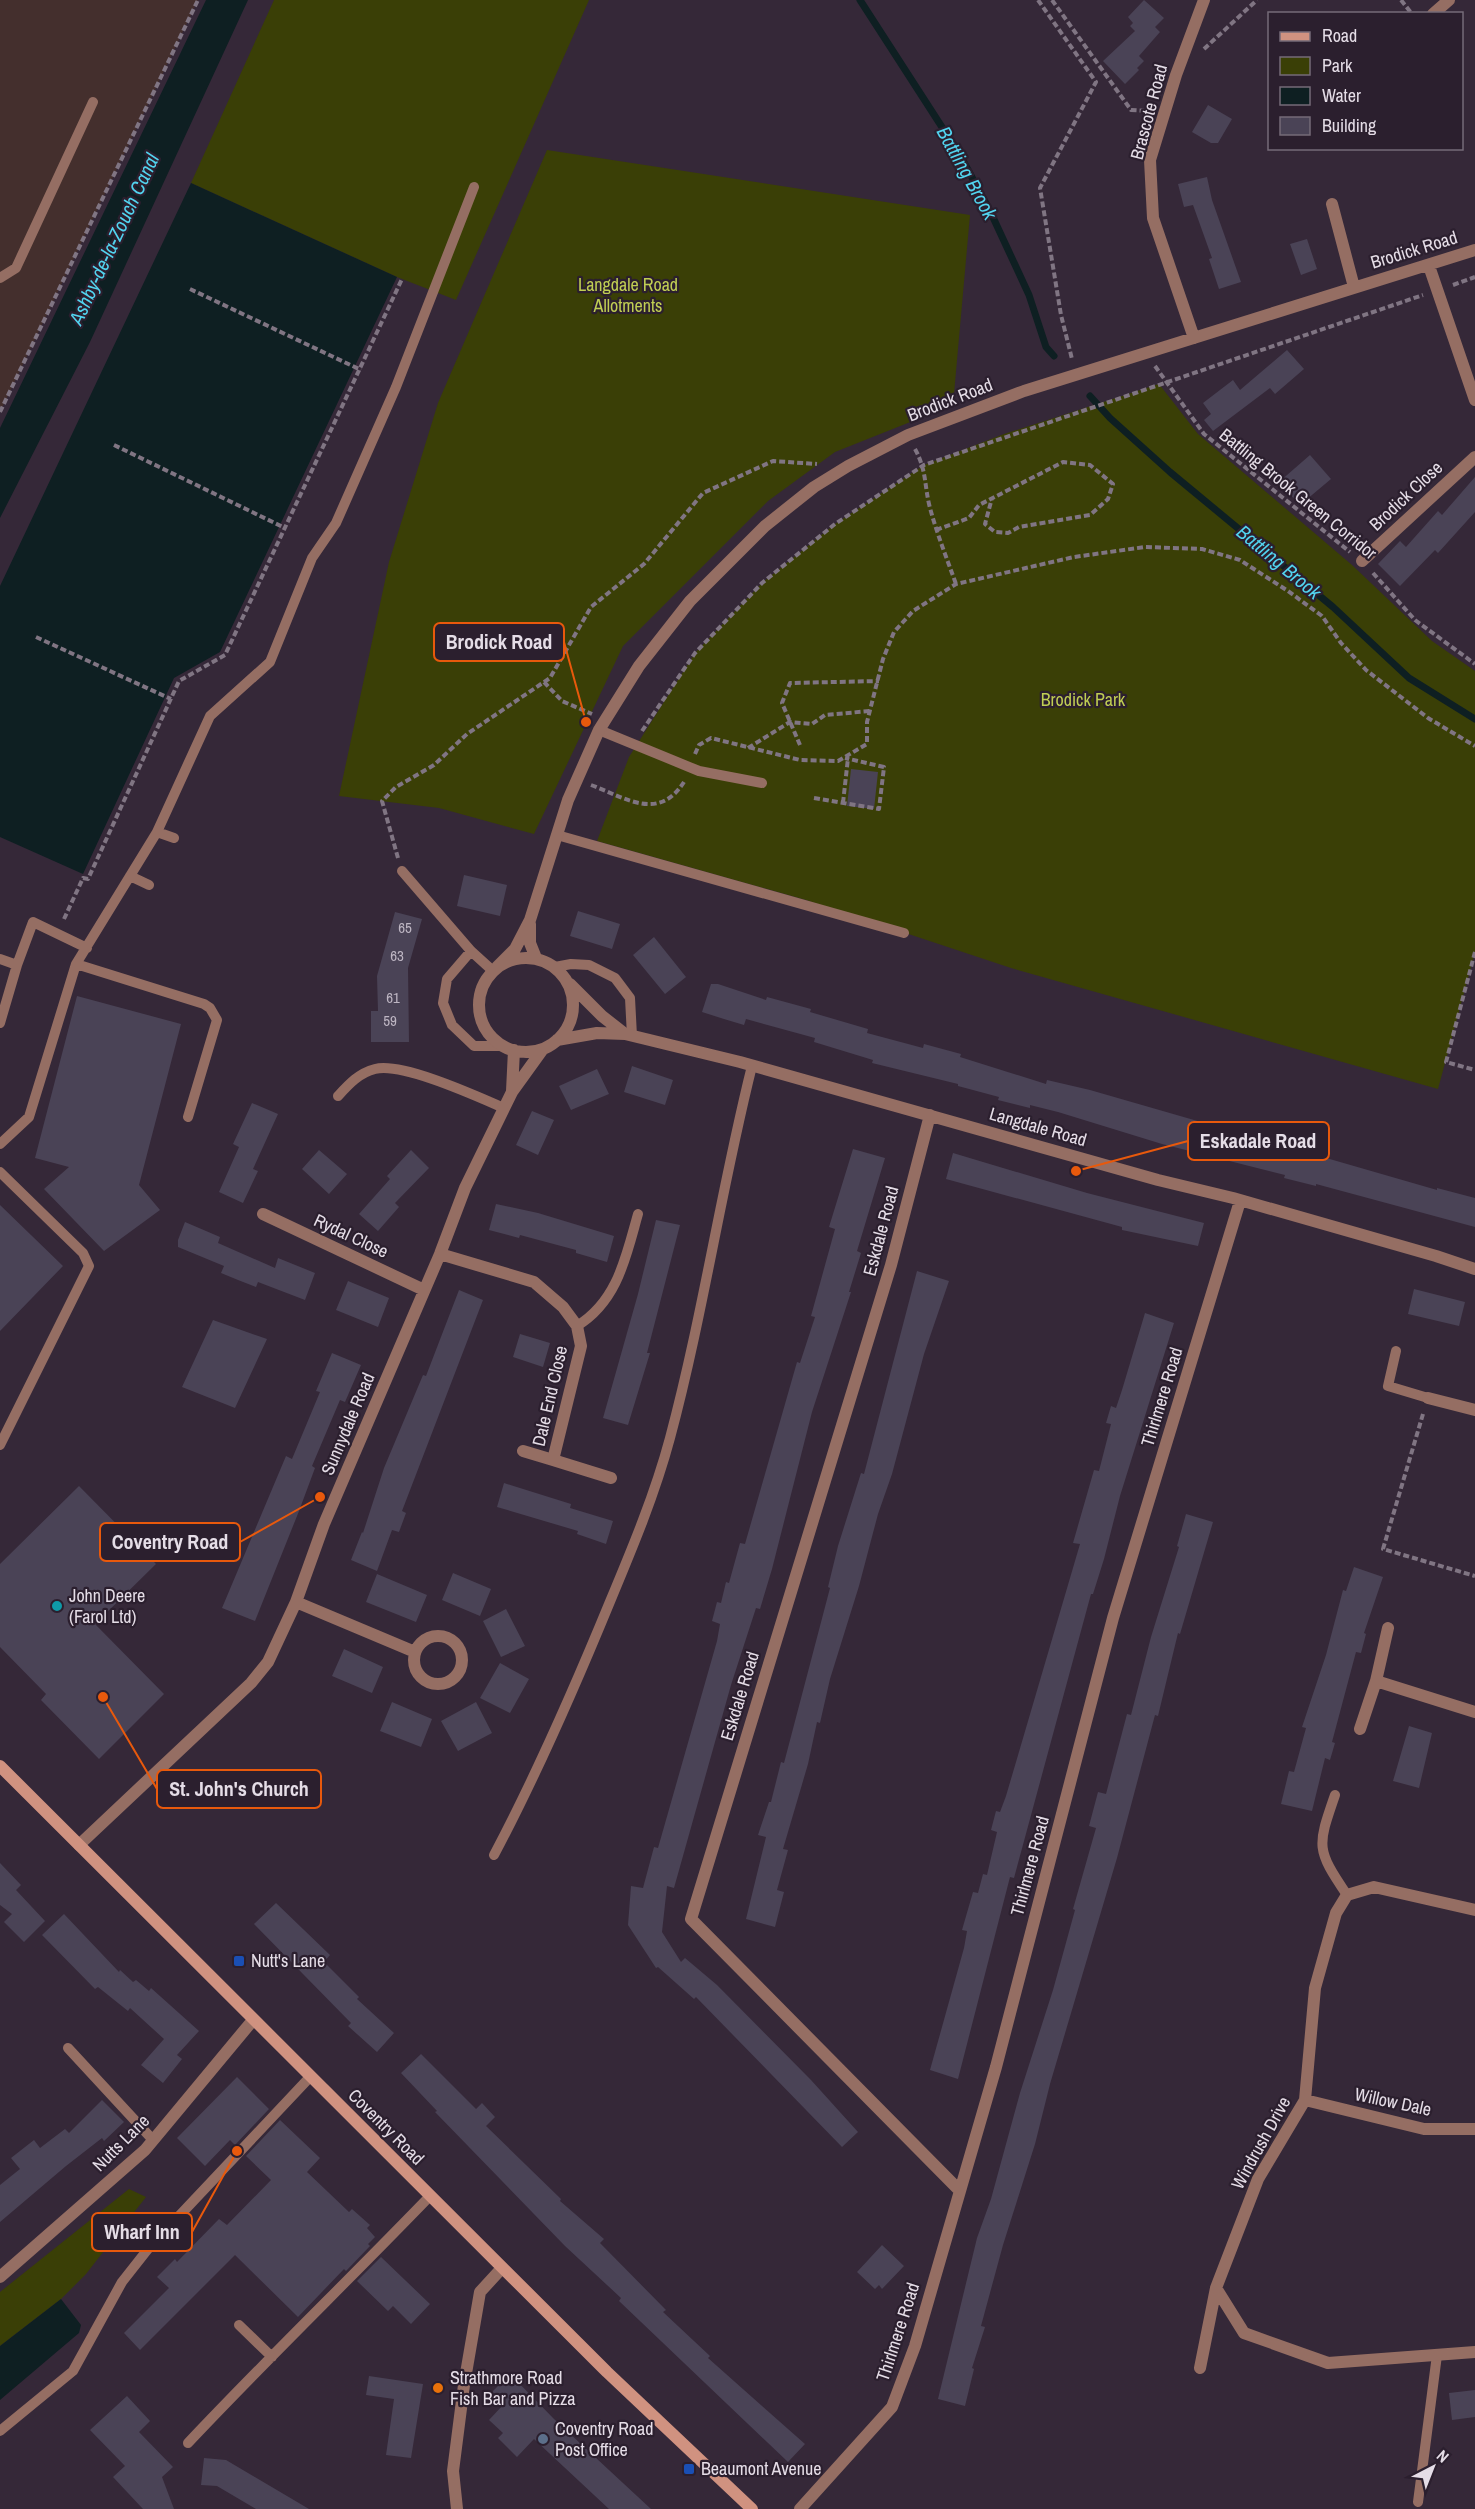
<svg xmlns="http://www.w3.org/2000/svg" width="1475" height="2509" font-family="'Archivo Narrow',sans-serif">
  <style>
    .industrial { fill: #442f2d }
    .green { fill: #3a3f06 }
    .water { fill: #0e1f22 }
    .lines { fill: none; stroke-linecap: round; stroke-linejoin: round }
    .stream { stroke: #0e1f22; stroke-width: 7 }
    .building { fill: #4a4356 }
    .path { stroke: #807583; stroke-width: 4; stroke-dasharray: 6 3; stroke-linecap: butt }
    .lane { stroke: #956e63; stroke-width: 10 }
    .street { stroke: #956e63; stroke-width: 12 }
    .secondary { stroke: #d09280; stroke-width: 12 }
    .culture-dot { fill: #0f9aa8; stroke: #2b1f2e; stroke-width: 2 }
    .transit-dot { fill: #1a4fb4; stroke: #2b1f2e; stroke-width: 2 }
    .food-dot { fill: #e8710a; stroke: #2b1f2e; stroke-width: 2 }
    .service-dot { fill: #5c6f8a; stroke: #2b1f2e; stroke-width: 2 }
    .labels { text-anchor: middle; stroke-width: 4.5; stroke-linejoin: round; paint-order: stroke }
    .number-label { font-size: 15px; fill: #beb6c3 }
    .street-label { font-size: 18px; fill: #e5dde7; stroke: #2b1f2e }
    .park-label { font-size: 18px; fill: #c0ce53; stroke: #2b1f2e }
    .poi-label { font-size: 18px; fill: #e5dde7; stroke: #2b1f2e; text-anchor: start }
    .water-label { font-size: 20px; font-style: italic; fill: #52d4ef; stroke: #2b1f2e }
    .leader { fill: none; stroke: #e8590c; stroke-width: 2 }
    .callout-dot { fill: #e8590c; stroke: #2b1f2e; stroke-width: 2 }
    .callout { fill: #2b1f2e; stroke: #e8590c; stroke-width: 2 }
    .callout-label { font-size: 20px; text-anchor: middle; font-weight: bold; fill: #e5dde7 }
  </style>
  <rect width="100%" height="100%" fill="#352838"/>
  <path class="industrial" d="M0,0H198L0,412Z"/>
  <path class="green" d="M274,0H589L456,300L397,277L191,183Z
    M547,150L970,215L953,405L835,452L768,501L623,646L534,834L439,808L339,796L389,562L438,403Z
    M1159,384L1198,434L1352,565L1432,641L1475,671V952L1438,1089L1011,968L806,900L597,841L629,757L695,653L762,583L835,524L924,465L1004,434Z
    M129,2189L146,2197L86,2274L61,2299L0,2346V2292Z"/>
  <path class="water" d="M206,0H248L90,342L0,518V428Z
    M191,183L397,277L220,652L174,678L83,874L0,837V586Z
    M61,2299L81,2325L79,2333L0,2400V2346Z"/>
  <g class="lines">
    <path class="stream" d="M860,0L960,155L991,213L1029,295L1046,347L1054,356
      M1090,396L1110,418L1170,472L1333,607L1409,678L1475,719"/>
  </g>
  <path class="building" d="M1144,0L1164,18L1155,27L1160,32L1139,56L1144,61L1137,68L1139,70L1125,84L1103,61L1135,31L1130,26L1133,23L1128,17Z
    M1208,105L1232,119L1218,143H1211L1192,132Z
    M1207,177L1212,200L1241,282L1219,289L1209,259L1212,258L1193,205L1184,207L1178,184Z
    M1307,239L1317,269L1301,275L1290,244Z
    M1287,350L1304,369L1275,394L1270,388L1213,431L1204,420L1211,414L1203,403L1233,380L1240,390Z
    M1310,455L1331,479L1306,500L1303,496L1297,502L1279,482Z
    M1475,477V512L1438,553L1435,550L1400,586L1378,564L1400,541L1406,547L1438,511L1442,515Z
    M851,769L878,772L874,809L847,806Z
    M464,875L507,885L500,916L457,906Z
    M578,911L620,924L612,949L570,936Z
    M395,912L422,919L408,968L409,1042H371V1011H378L377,976Z
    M654,937L686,977L665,994L633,955Z
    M711,984H718L766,1000L767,997L811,1009L810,1012L868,1029L867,1033L923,1048L924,1044L961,1054L960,1057L1046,1084L1047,1080L1090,1090L1437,1190V1188L1475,1198V1227L1316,1184V1186L1284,1178L1285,1175L1162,1144L1058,1112L1030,1105V1108L998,1100L999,1097L958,1086V1084L872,1063L873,1060L814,1042L815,1038L746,1019L744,1025L724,1019L702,1012Z
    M77,996L181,1024L139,1185L160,1210L104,1251L44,1189L69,1167L35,1158Z
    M632,1066L673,1080L665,1105L624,1092Z
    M597,1069L609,1094L571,1110L559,1086Z
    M252,1103L278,1114L253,1169L258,1171L243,1203L219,1192L239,1147L233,1144Z
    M532,1111L554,1120L538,1155L516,1145Z
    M853,1149L885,1158L857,1251L861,1253L849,1292H851L812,1412L772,1569L760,1609L756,1608L731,1685L674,1888L667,1886L662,1932L681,1962L685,1958L717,1985L811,2080L858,2132L842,2147L696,1997L694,1999L658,1967L656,1968L628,1925L631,1886L643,1888L654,1847L658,1848L717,1641L720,1624L712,1621L717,1602L721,1603L726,1582L729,1583L740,1543L745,1544L797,1362L800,1363L815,1317L811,1316L835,1229L829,1227Z
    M319,1150L347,1174L329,1194L302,1169Z
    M411,1150L429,1168L395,1203L399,1207L378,1231L359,1214L390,1179L387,1176Z
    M953,1153L1087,1193L1204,1223L1198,1246L1122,1230V1227L946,1179Z
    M496,1204L538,1213L614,1236L607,1262L576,1253V1250L520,1235L519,1238L489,1230Z
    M0,1205L63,1266L0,1331Z
    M656,1220L680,1225L647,1353H650L628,1425L603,1418L638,1294Z
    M185,1222L220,1237L218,1243L275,1268L278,1258L315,1273L305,1300L258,1282L256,1287L238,1280L221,1273L224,1266L178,1247V1240Z
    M917,1271L949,1281L924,1354L892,1474L878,1514L859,1586L830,1679L820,1723L817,1722L808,1764L783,1849L788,1850L777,1890L784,1892L775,1927L746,1919L766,1837L758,1835L769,1802H771L781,1762L784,1763L830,1588L828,1587L838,1546L861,1473L864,1474Z
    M348,1281L389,1298L378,1327L336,1310Z
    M1414,1289L1465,1302L1459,1326L1408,1314Z
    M459,1290L483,1300L402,1511L406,1513L399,1532L392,1530L377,1571L351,1560L362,1532L363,1533L384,1468L423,1375L426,1376Z
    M1145,1313L1174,1323L1120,1496L1104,1559L1093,1594H1091L1014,1878L1010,1877L958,2079L930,2070L964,1948L967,1931L962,1930L973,1892L978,1893L983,1874L987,1875L997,1832L991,1830L996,1811L1000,1812L1006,1796L1080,1544L1073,1543L1094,1470L1099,1471L1111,1424L1106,1423L1111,1406L1116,1408L1122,1390Z
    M213,1320L267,1339L235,1408L182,1387Z
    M520,1334L550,1343L543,1367L513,1357Z
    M332,1353L361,1365L345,1402L340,1400L312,1466L315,1468L299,1511L255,1621L222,1608L286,1456L292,1459L320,1392L316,1391Z
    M504,1483L571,1504L570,1508L613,1521L606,1544L577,1534L578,1531L497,1507Z
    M79,1486L156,1564L95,1624L164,1694L99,1759L41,1700L46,1694L0,1647V1564Z
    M1186,1514L1213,1522L1180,1634L1178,1633L1158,1716L1155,1715L1117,1858L1050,2084L1035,2144L1003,2245L981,2326L985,2327L972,2368L974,2369L965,2406L938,2399L977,2238L991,2199L1020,2093L1053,1990L1075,1910L1073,1909L1096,1828L1089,1826L1098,1792L1106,1794L1127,1714L1131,1715L1151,1637L1179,1547L1177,1546Z
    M1354,1567L1383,1577L1364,1633L1366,1634L1361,1653L1356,1652L1332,1742L1335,1743L1330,1760L1325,1758L1312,1811L1281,1804L1289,1771L1294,1772L1306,1728L1302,1727L1326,1655L1343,1590L1346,1591Z
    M453,1573L491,1589L480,1616L442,1600Z
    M377,1574L427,1595L416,1622L366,1602Z
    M506,1609L525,1646L501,1657L483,1621Z
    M344,1649L383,1667L372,1693L332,1676Z
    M500,1663L529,1679L510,1713L480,1698Z
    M392,1702L432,1719L421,1747L380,1731Z
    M476,1702L492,1733L458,1751L441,1721Z
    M1409,1726L1432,1733L1419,1788L1393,1781Z
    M0,1863L21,1885L16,1890L45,1921L24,1942L4,1922L12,1914L0,1905Z
    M276,1903L330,1955L324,1962L359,1997L357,1999L394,2033L377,2052L348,2026L351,2023L254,1924Z
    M64,1914L119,1972L120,1970L133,1982L136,1980L149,1991L151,1988L199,2031L177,2055L182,2059L163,2083L141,2065L164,2039L130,2008L128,2011L98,1987L95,1989L42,1935Z
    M421,2054L476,2109L482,2103L495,2117L486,2126L561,2199L560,2201L604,2239L600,2243L666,2310L663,2312L710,2356L708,2358L805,2444L788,2462L619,2301L621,2298L565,2246L435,2112L437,2111L401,2073Z
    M237,2077L269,2109L235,2145L230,2140L205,2166L177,2138Z
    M102,2100L124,2122L104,2141L102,2138L66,2166L0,2222V2185L20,2169L11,2158L34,2140L40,2148L65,2129L69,2133Z
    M280,2120L320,2158L307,2172L349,2212L352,2209L370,2225L367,2228L375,2237L368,2244L370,2246L346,2271L344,2269L298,2317L235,2255L140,2350L124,2333L169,2288L157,2277L175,2259L177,2262L219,2219L227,2225L271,2180L246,2156Z
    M882,2245L904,2266L882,2289L879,2285L875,2289L857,2272Z
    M381,2257L430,2304L411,2324L393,2306L388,2311L357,2281Z
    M510,2374L554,2419L651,2509H609L534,2439L517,2457L498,2438L503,2433L489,2420L503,2405L491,2393Z
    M369,2376L423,2384L411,2458L386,2455L394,2399L366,2395Z
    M1475,2390V2417L1452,2420L1449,2393Z
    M127,2396L150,2421L139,2432L173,2467L162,2477L174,2509H143L113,2477L125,2466L90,2430Z
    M204,2458L226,2460L309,2509H256L217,2486L201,2485Z"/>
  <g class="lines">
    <path class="path" d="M1038,0L1096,82L1040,188L1061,315L1072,359
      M1052,0L1131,110L1149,111
      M1401,0L1412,14
      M1204,49L1257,0
      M1453,285L1475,277
      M190,289L361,370
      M1155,366L1204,434L1350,552
      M0,412L198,0
      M114,445L285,528
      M915,449C927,471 924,485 930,508C937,534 947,559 956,584
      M936,530L969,518L979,505L1063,462L1090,465L1113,484L1108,499L1090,515L1019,527L1008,533L995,532L985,524L992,498
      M1373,573L1415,620L1475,664
      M36,637L171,699
      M544,682L562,701L592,714
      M642,731L695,653L762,583L835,524L924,465L1423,295
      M800,745L782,703L790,683L879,681
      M748,748L790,722L812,724L825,715L870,711
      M695,754L699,745L711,738L800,760L838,761L867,744V722L883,659L894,632L913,611L956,584L1074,557L1145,547L1202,549L1240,560L1288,591L1322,616L1341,643L1366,670L1428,718L1475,746
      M591,785C626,798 658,822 684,782
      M814,798L879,809L884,767L845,758
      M843,803L848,758
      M398,858L382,801L396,787L434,765L467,734L550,678L591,607L644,564L703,493L773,461L817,464
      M64,919L83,878L88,879L179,681L225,655L402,279
      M1475,952L1446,1062L1475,1070
      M1423,1414L1383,1549L1475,1576"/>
    <path class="lane" d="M0,278L16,268L93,102
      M599,730L699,771L762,783
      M157,832L174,838
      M557,835L904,933
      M402,871L471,951L493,971
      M130,876L149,885
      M471,951L447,979L443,1003L452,1025L474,1046H503
      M0,959L17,965L33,922L87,948
      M76,964L204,1004L210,1008L217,1020L188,1117
      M555,967L571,964L589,965L615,978L630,998L632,1036
      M0,1023L17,965
      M338,1096C349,1084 359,1073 375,1069C402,1062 476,1096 504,1108
      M0,1144L29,1117L76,964L157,832L210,716L270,662L312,558L336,523L396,387L474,187
      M0,1172L83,1253L89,1266L0,1445
      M577,1326C618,1301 626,1256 638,1214
      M1396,1351L1388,1386L1428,1398
      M1335,1795C1317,1847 1316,1849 1347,1895
      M494,1855C537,1774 574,1689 609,1604C632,1549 655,1494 670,1438C703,1315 721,1189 752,1066
      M68,2048L153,2140
      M239,2325L272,2357
      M0,2431L73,2371L122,2282L148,2249L310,2077
      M188,2443C267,2359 350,2279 430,2196
      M1418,2502L1437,2355"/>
    <path class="street" d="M1433,14L1449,0
      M1332,204L1354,287
      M1429,266L1475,400
      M1194,338L1153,218L1150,160L1176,75L1204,0
      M1362,561L1475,457
      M530,924V943L536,958
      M479 1005a47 47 0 1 1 94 0a47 47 0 1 1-94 0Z
      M497,967L515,949L530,920L568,800L599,730L639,666L690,601L765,526L814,487L848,466L908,435L1024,391L1475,250
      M570,984L602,1016L625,1034
      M557,1040L597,1033L625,1034L740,1062L1158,1180L1233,1198L1436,1256L1475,1269
      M512,1091L514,1050
      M930,1115L891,1265L691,1919L960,2191
      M263,1214L424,1290
      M440,1254L534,1282L563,1307L577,1326L581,1346L553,1460L523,1451
      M1428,1398L1475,1410
      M553,1460L611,1478
      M296,1602L415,1652
      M1388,1628L1376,1681L1475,1712
      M414 1660a24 24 0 1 1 48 0a24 24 0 1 1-48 0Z
      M1360,1729L1376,1681
      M79,1845L251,1683L268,1662L296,1602L324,1524L440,1254L465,1188L512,1092L543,1049
      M1475,1910L1374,1887L1347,1895L1336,1913L1315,1988L1305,2100L1258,2179L1216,2288L1244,2333L1328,2363L1475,2352
      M1305,2100L1424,2129H1475
      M0,2277L145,2150L253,2020
      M1200,2368L1216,2288
      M457,2509L453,2471L464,2385L480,2292L502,2268
      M800,2509L892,2407L915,2346L996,2067L1113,1618L1240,1201"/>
    <path class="secondary" d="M0,1766L607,2372L752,2509"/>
  </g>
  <circle class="culture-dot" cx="57" cy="1606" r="6"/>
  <g class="transit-dot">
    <rect x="233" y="1955" width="12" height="12" rx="3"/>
    <rect x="683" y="2463" width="12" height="12" rx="3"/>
  </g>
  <circle class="food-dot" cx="438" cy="2388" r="6"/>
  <circle class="service-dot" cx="543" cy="2439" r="6"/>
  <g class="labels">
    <g class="number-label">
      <text x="405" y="933">65</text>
      <text x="397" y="961">63</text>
      <text x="393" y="1003">61</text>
      <text x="390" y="1026">59</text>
    </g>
    <g class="street-label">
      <text transform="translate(1149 112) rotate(-75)" y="6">Brascote Road</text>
      <text transform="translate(1414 250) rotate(-17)" y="6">Brodick Road</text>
      <text transform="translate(950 400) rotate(-21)" y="6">Brodick Road</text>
      <text transform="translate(1298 494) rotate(39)" y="6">Battling Brook Green Corridor</text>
      <text transform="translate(1406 496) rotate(-43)" y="6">Brodick Close</text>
      <text transform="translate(1038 1127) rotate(16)" y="6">Langdale Road</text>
      <text transform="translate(881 1231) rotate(-75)" y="6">Eskdale Road</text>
      <text transform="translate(351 1236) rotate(25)" y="6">Rydal Close</text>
      <text transform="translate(550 1396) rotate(-77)" y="6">Dale End Close</text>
      <text transform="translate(1162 1397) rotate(-73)" y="6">Thirlmere Road</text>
      <text transform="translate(348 1424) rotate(-67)" y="6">Sunnydale Road</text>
      <text transform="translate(740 1696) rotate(-73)" y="6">Eskdale Road</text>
      <text transform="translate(1030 1866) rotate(-75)" y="6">Thirlmere Road</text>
      <text transform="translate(1393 2102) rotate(12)" y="6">Willow Dale</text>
      <text transform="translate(386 2127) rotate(45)" y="6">Coventry Road</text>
      <text transform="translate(121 2143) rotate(-45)" y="6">Nutts Lane</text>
      <text transform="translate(1261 2143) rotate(-61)" y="6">Windrush Drive</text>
      <text transform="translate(898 2332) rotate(-72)" y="6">Thirlmere Road</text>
    </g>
    <g class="park-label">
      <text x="628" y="291">Langdale Road<tspan x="628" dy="21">Allotments</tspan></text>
      <text x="1083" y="706">Brodick Park</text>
    </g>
    <g class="poi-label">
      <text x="69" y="1602">John Deere<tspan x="69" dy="21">(Farol Ltd)</tspan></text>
      <text x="251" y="1967">Nutt's Lane</text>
      <text x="450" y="2384">Strathmore Road<tspan x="450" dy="21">Fish Bar and Pizza</tspan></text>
      <text x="555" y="2435">Coventry Road<tspan x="555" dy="21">Post Office</tspan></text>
      <text x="701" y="2475">Beaumont Avenue</text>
    </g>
    <g class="water-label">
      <text transform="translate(967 173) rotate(61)" y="7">Battling Brook</text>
      <text transform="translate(114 239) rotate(-65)" y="7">Ashby-de-la-Zouch Canal</text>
      <text transform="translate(1279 562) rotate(40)" y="7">Battling Brook</text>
    </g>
  </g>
  <path class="leader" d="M586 722L564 642M1076 1171L1188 1141M320 1497L240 1542M103 1697L157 1789M237 2151L192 2232"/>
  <g class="callout-dot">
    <circle cx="586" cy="722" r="6"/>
    <circle cx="1076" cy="1171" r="6"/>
    <circle cx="320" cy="1497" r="6"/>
    <circle cx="103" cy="1697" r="6"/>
    <circle cx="237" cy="2151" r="6"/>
  </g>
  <g class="callout">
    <rect x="434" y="623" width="130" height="38" rx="6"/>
    <rect x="1188" y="1122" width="141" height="38" rx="6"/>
    <rect x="100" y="1523" width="140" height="38" rx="6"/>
    <rect x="157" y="1770" width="164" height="38" rx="6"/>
    <rect x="92" y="2213" width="100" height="38" rx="6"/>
  </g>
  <g class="callout-label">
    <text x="499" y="649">Brodick Road</text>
    <text x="1258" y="1148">Eskadale Road</text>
    <text x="170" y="1549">Coventry Road</text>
    <text x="239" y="1796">St. John's Church</text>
    <text x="142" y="2239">Wharf Inn</text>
  </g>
  <rect x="1268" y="12" width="195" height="138" fill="#2b1f2e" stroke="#756b78" stroke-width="1.5"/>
  <rect x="1280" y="32" width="30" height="9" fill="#d09280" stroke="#756b78" stroke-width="1.5"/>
  <text x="1322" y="42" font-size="18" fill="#e5dde7">Road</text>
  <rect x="1280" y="57" width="30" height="18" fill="#3a3f06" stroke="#756b78" stroke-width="1.5"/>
  <text x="1322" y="72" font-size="18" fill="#e5dde7">Park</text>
  <rect x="1280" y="87" width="30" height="18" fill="#0e1f22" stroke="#756b78" stroke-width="1.5"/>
  <text x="1322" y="102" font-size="18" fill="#e5dde7">Water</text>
  <rect x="1280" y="117" width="30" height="18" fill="#4a4356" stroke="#756b78" stroke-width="1.5"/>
  <text x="1322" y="132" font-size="18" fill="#e5dde7">Building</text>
  <g transform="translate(1433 2467) rotate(42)" stroke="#2b1f2e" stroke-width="4.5" paint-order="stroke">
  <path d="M0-4.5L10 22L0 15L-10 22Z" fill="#e5dde7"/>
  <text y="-9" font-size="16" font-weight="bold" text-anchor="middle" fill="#e5dde7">N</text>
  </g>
</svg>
